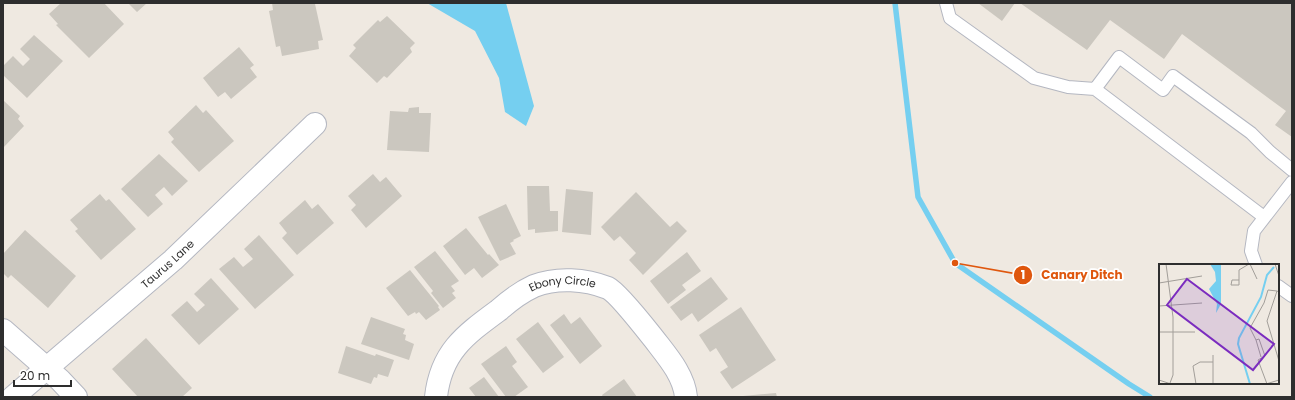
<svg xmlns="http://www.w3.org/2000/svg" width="1295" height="400" font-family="Poppins,sans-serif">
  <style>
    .water { fill: #75cff0 }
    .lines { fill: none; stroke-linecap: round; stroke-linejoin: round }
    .stream { stroke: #75cff0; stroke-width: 5.5 }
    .building { fill: #cbc7bf }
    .lane-casing { stroke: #b4b7c1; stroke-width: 14 }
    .street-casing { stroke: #b4b7c1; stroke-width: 24 }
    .lane { stroke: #fff; stroke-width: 12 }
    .street { stroke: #fff; stroke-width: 22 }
    .labels { text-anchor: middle; stroke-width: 3.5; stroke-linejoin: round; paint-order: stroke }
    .street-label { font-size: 11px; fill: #2e2e2e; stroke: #fff }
    .inset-river { fill: none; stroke: #75cff0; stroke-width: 2 }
    .inset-road { fill: none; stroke: #a29e99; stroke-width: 1 }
    .view { fill: #7b2cbf; fill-opacity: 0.15; stroke: #7b2cbf; stroke-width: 2 }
    .inset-edge { fill: none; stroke: #2e2e2e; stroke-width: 2 }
    .leader { fill: none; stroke: #df570e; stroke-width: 1.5 }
    .callout-dot { fill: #df570e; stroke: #fff; stroke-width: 1.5 }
    .mark-label { font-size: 12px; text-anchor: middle; font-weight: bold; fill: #fff }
    .callout-label { font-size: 12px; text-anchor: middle; font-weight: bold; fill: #df570e; stroke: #fff; stroke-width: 3.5; stroke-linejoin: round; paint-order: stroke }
  </style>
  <rect width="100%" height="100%" fill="#efe9e1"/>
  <path class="water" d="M427,3H506L534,106L526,126L505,112L499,78L475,31Z"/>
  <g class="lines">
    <path class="stream" d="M895,3L918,197L955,263L1129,384L1150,397"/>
  </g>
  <path class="building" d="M61,3H104L124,24L89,58L56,25L58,24L49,14Z
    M128,3H147L137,12Z
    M272,3L315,4L323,40L318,41L319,49L282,56L280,46L276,47L269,11L273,10Z
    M978,3H1015L1002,21Z
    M1020,3H1289L1292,5V137L1275,125L1286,111L1182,34L1164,59L1110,20L1087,50Z
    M387,16L415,43L410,48L412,52L387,78L384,76L377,83L349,56L356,48L353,45L378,20L380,22Z
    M34,35L63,61L27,98L3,75V66L13,56L23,66L30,59L20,49Z
    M239,47L254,65L250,68L257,77L231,99L225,92L218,97L203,78Z
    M3,100L20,116L18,119L24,126L3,148Z
    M196,105L203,113L206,110L234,141L199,172L171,142L174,139L168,132Z
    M419,107V113H431L429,152L387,150L390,111L408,112L409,108Z
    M159,154L188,181L172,196L164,187L155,195L163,204L148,217L121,189Z
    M373,174L380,182L386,177L402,196L366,228L351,210L356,205L348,196Z
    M527,186H549L550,211H558V231L535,233V229L528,230Z
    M566,189L593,192L591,235L562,232Z
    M636,192L670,227L677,221L687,231L643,275L629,260L636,253L620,236L614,241L601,227Z
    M100,194L106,201L109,199L136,229L101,260L75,231L78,229L70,220Z
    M305,200L312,209L318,204L334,223L297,255L282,238L287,233L279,223Z
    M506,204L521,236L513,240L514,241L510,243L516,254L500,261L478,217Z
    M466,228L488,255L489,254L499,265L482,278L474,268L465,275L443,246Z
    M25,230L76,276L48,308L11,275L8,278L3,273V254Z
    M259,235L294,275L255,309L219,269L234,257L243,267L253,259L244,249Z
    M435,251L459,281L451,286L455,291L452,293L456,298L443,308L431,293L433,291L414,267Z
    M687,252L701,271L682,285L686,290L668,304L650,281Z
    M410,270L439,306L438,307L440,310L426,320L419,312L416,314L415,312L408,316L386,288Z
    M711,277L728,299L698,322L692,313L681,321L670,307Z
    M211,278L239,309L199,345L171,315L187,301L197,312L205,305L194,294Z
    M741,307L776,360L732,389L720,372L728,367L716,348L710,352L699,335Z
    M564,314L571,324L580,317L602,346L580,364L550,325Z
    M371,317L405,329L403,334L406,335L405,340L414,344L409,360L361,344Z
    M538,322L564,357L543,373L516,339Z
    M146,338L192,388L182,397H138L112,369Z
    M346,346L375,356L376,354L394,360L388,377L378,374L377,378L374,377L371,384L338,373Z
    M506,346L517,362L512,366L528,387L514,397H506L481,364Z
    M484,377L499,397H476L469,388Z
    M624,379L637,397H603L602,395Z
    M776,393L777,397H743V396Z"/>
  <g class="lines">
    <g class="lane-casing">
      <path id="lane" d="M946,3L950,18L1034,78L1068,87L1095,89
        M1264,217L1095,89L1119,57L1163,90L1173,76L1251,133L1270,152L1292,170
        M1256,265L1251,251L1254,231L1292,182
        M1278,286L1292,296"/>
    </g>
    <g class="street-casing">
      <g id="street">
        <path d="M3,330L60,380L76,397"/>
        <path id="s1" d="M13,397L173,260L315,124"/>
        <path id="s2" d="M436,397C441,352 465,335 499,310C509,301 521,292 534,286C557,277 585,279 608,288C618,293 646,329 654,339C667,356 684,375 686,397"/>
      </g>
    </g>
    <use href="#lane" class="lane"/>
    <use href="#street" class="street"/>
  </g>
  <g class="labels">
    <g class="street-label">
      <text dy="4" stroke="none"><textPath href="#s1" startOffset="204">Taurus Lane</textPath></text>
      <text dy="4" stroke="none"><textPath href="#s2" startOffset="183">Ebony Circle</textPath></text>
    </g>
  </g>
  <g transform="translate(1159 264)">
    <rect width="120" height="120" fill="#efe9e1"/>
    <path d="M51,0H62V40L57,49L58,40L50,25L57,17L56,8Z" fill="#75cff0"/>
    <path class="inset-river" d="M91,120L79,80L80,74L102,33L108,11L115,3"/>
    <path class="inset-road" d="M7,0L14,53V111L11,119M91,0L98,15M116,0L120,12M80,16H73L72,21H80V6L90,0M0,19L43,12M120,28L118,27L108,57L120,97M0,42L43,39M0,68H36M97,76L91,64L105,39L109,26L118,27M102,93L97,76L100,75L106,92L99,96L108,120M0,116L12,120M37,120L34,102L41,98H54M54,120V91M107,120L120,116"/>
    <path class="view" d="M28,15L115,80L94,106L8,41Z"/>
    <rect width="120" height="120" class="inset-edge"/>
  </g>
  <path class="leader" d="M955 263L1023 275"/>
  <g class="callout-dot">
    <circle cx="955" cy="263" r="4"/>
    <circle cx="1023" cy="275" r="10"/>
  </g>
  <g class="mark-label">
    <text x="1023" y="279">1</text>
  </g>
  <g class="callout-label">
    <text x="1082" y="279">Canary Ditch</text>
  </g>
  <rect width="1295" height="400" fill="none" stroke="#2e2e2e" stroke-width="8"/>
  <path d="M14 380v6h57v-6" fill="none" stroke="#2e2e2e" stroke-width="2"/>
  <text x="20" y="380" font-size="12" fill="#2e2e2e" stroke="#ffffff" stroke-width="3" paint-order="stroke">20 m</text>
</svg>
